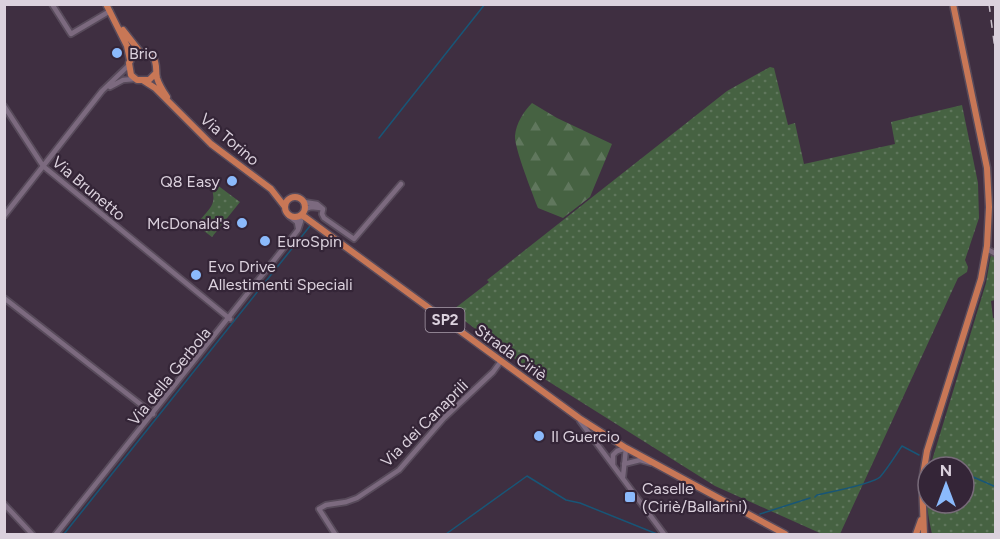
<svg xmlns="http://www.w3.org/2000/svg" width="1000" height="539" font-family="Figtree,sans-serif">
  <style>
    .grass { fill: url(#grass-dots) }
    .forest { fill: url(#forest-firs) }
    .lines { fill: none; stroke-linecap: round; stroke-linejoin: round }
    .stream { stroke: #185677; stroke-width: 1.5 }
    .minor-casing { stroke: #584b5b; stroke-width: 8 }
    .major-casing { stroke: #584b5b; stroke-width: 9 }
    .minor { stroke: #7c6a7f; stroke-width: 4.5 }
    .major { stroke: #c87756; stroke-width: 6 }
    .rail { stroke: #cbc1cd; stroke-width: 1.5; stroke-dasharray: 8 8; stroke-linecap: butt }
    .poi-dot { fill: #8bbafc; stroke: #342537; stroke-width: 2 }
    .labels { text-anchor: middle; stroke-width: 4.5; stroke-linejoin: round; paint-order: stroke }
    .shield { fill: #342537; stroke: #a99dab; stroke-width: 1.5 }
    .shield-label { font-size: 15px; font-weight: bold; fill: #dbd1dd }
    .poi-label { font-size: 16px; fill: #dbd1dd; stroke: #342537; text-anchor: start }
    .street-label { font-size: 16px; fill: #dbd1dd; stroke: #342537 }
  </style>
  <defs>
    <pattern id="grass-dots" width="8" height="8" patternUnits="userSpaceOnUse" patternTransform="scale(1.5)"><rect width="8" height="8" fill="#466242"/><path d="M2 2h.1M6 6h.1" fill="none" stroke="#60775d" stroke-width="1.8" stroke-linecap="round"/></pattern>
    <pattern id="forest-firs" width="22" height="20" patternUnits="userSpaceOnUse" patternTransform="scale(1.5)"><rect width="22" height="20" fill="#466242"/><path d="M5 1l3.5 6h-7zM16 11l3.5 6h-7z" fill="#60775d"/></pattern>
  </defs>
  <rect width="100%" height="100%" fill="#3f2f41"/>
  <path class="grass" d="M770,67L774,68L788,125L795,123L804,164L895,144L891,122L962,105L978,183L979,218L965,260L968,267L967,272L958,278L840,534H822L715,486L527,368L457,315L454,309L489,282L487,280L727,91Z
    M209,179L240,202L212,237L196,225C213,204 218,206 209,179Z
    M991,254L996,257L995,300L991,301L993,318H996L995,534H932C928,516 924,494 928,475V503H964V467H930L986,283Z"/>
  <path class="forest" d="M532,103L557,118L612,144L590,197L563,218L538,208C533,195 514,147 515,136C516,123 524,111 532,103Z"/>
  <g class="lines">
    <path class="stream" d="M379,138L485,4
      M932,462L934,460L951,467
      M964,473L996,487
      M815,497L817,495C830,492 873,484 880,477C888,468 895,456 902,446L919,455
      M760,514L810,498
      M64,534L310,226
      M446,534L527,476L566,500L580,503L657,534"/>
    <g class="minor-casing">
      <path id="minor" d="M52,4L71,34L110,11
        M110,87L123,80L134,79
        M4,106L43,166L230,319
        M304,202L317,204L323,209L322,214L324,218L354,239L401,184
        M305,209L311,207L321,208
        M4,216L102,91L128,66
        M289,216L297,222L298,228
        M987,249L996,254
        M4,298L153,414
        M580,421L664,534
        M624,464L640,460L651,463
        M613,465V455L617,451L626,448L623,477
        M4,504L32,534
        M56,534L298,230L301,221L299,217
        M335,534L319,509L326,505L346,502L357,498L399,470L444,418L493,372L501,361"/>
    </g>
    <g class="major-casing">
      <path id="major" d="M106,4L127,46L130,60
        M123,30L141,53
        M156,73L149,80H137L131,75L129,63L133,56L141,53L153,57C158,65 155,70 157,78C159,85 163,91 167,97
        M144,81L155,88L211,144L271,189L285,207
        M285 207a10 10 0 1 1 20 0a10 10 0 1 1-20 0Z
        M302,215L579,418L626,448L785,534
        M916,534L921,520
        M924,534L922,481L927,451L981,279L987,246L989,207L987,168L953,4"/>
    </g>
    <use href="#minor" class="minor"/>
    <use href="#major" class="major"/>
    <path class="rail" d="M989,4L996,57"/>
  </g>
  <g class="poi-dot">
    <circle cx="117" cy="53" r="6"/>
    <circle cx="232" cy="181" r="6"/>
    <circle cx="242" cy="223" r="6"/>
    <circle cx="265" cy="241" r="6"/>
    <circle cx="196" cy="275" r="6"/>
    <circle cx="539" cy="436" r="6"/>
    <rect x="624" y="491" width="12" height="12" rx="3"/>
  </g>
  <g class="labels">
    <rect class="shield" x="425.5" y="308" width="39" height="24" rx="4.5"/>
    <g class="shield-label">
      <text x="445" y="325">SP2</text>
    </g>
    <g class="poi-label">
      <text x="129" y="59">Brio</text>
      <text x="220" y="187" text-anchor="end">Q8 Easy</text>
      <text x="230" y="229" text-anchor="end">McDonald's</text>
      <text x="277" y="247">EuroSpin</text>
      <text x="208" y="272">Evo Drive<tspan x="208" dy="18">Allestimenti Speciali</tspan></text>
      <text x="551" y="442">Il Guercio</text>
      <text x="642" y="494">Caselle<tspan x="642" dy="18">(Ciriè/Ballarini)</tspan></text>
    </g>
    <g class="street-label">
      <text transform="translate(230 139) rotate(40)" y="6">Via Torino</text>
      <text transform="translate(89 188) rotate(40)" y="6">Via Brunetto</text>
      <text transform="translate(511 352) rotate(36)" y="6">Strada Ciriè</text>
      <text transform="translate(169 376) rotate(-51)" y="6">Via della Gerbola</text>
      <text transform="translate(424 423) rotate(-45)" y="6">Via dei Canaprili</text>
    </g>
  </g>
  <rect width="1000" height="539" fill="none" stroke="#dbd1dd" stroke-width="12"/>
  <g transform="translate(946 485)"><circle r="28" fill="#342537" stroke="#776a79" stroke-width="1.5"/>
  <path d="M0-4.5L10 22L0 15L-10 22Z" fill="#8bbafc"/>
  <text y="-9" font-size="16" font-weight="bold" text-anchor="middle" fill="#dbd1dd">N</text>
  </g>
</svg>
